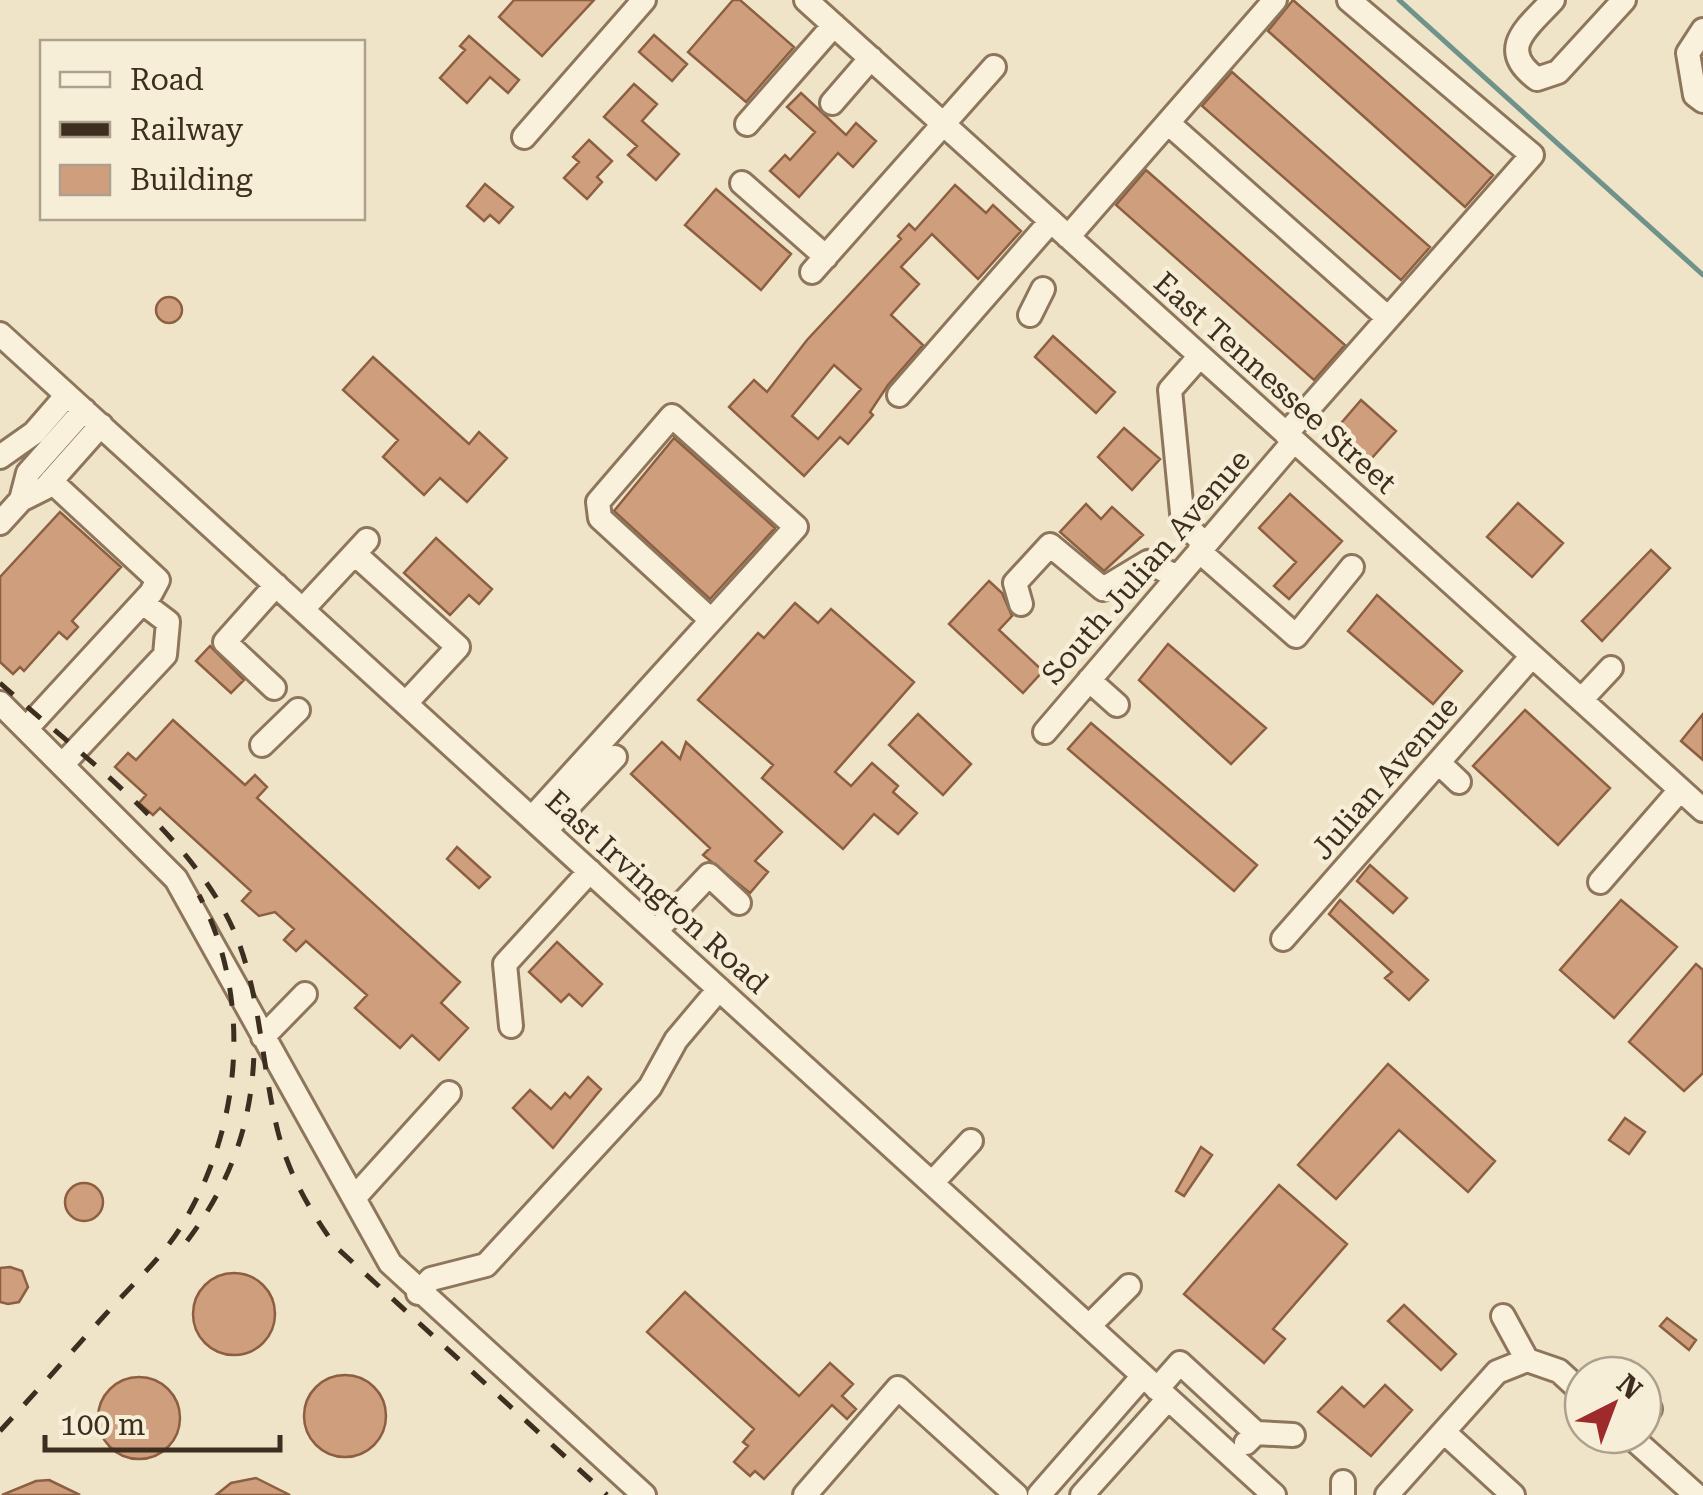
<svg xmlns="http://www.w3.org/2000/svg" width="1703" height="1495" font-family="'Roboto Serif',serif">
  <style>
    .lines { fill: none; stroke-linecap: round; stroke-linejoin: round }
    .stream { stroke: #6f938a; stroke-width: 5 }
    .building { fill: #cf9f7d; stroke: #8d5f41; stroke-width: 2.5; fill-rule: evenodd }
    .minor-casing { stroke: #8d765c; stroke-width: 28 }
    .minor { stroke: #faf1dc; stroke-width: 22 }
    .rail { stroke: #3d2e20; stroke-width: 5; stroke-dasharray: 18 18; stroke-linecap: butt }
    .labels { text-anchor: middle; stroke-width: 9; stroke-linejoin: round; paint-order: stroke }
    .street-label { font-size: 30px; fill: #3d2e20; stroke: #f7eed8 }
  </style>
  <rect width="100%" height="100%" fill="#f0e4c8"/>
  <g class="lines">
    <path class="stream" d="M1399,0L1703,275"/>
  </g>
  <path class="building" d="M514,0H594L542,56L499,17Z
    M733,0H740L794,47L746,102L688,52Z
    M1293,0L1493,175L1465,207L1268,31Z
    M654,35L687,64L672,81L639,52Z
    M469,36L519,80L508,93L490,77L467,103L440,78L465,50L460,46Z
    M1232,72L1430,247L1401,280L1202,106Z
    M634,84L657,104L642,121L679,154L656,180L628,155L637,146L604,117Z
    M801,93L846,135L856,123L876,141L853,167L838,153L799,197L770,171L785,155L790,160L815,132L787,107Z
    M589,140L612,161L597,177L602,182L587,199L564,178L579,162L573,157Z
    M1146,170L1345,345L1314,380L1116,205Z
    M485,184L513,207L499,223L490,215L484,221L467,206Z
    M955,185L986,213L993,205L1021,231L978,279L932,234L901,267L919,284L891,315L923,345L888,385L870,412L873,415L848,444L840,437L804,476L729,407L754,380L767,392L807,340L901,239L898,236L909,224L915,230ZM834,365L861,389L818,439L792,416Z
    M716,189L791,254L761,290L685,225Z
    M156 310a13 13 0 1 1 26 0a13 13 0 1 1-26 0Z
    M1053,336L1115,392L1096,413L1035,357Z
    M373,357L469,444L479,432L507,458L467,502L440,478L424,495L383,457L398,440L343,390Z
    M1361,400L1396,431L1371,459L1337,428Z
    M1124,428L1160,459L1132,490L1098,457Z
    M674,438L775,528L710,599L614,511Z
    M1290,494L1342,541L1289,599L1274,586L1296,562L1259,528Z
    M1518,503L1563,543L1532,577L1487,537Z
    M1086,504L1101,519L1112,507L1143,535L1104,571L1060,532Z
    M60,512L121,567L72,621L78,627L67,639L59,632L24,671L20,667L13,674L0,662V577Z
    M436,538L492,589L479,604L469,595L450,615L404,573Z
    M1651,550L1670,568L1602,641L1582,621Z
    M989,581L1002,593L1012,616L999,630L1043,671L1023,693L949,624Z
    M1377,595L1462,671L1433,704L1348,631Z
    M795,603L818,623L831,609L914,682L835,772L851,786L872,763L898,786L893,792L917,813L898,834L874,814L843,849L762,778L773,765L698,700L758,633L764,638Z
    M1168,644L1266,728L1231,764L1139,680Z
    M210,646L244,680L231,693L196,661Z
    M1525,710L1610,788L1558,845L1473,766Z
    M918,714L971,764L943,795L889,745Z
    M1703,714V760L1681,741Z
    M173,720L245,785L255,775L267,787L257,798L460,982L441,1003L468,1028L439,1060L412,1035L400,1048L355,1008L367,995L306,941L296,951L284,940L294,929L275,912L259,916L242,901L251,891L160,808L153,815L139,803L146,795L115,767L128,753L136,760Z
    M1091,723L1257,865L1234,891L1068,749Z
    M662,742L680,759L686,742L782,832L755,861L768,872L750,893L703,855L710,848L631,774Z
    M457,847L490,877L479,888L447,859Z
    M1370,865L1407,898L1393,913L1357,881Z
    M1340,900L1428,980L1409,1000L1385,978L1392,972L1329,914Z
    M1621,900L1677,947L1614,1018L1560,970Z
    M557,942L602,984L582,1006L569,994L561,1002L529,972Z
    M1696,964L1703,970V1073L1684,1091L1629,1042Z
    M1388,1064L1495,1161L1468,1192L1399,1130L1336,1199L1298,1165Z
    M588,1077L601,1089L553,1148L513,1108L530,1090L551,1109L565,1093L570,1098Z
    M1625,1118L1645,1132L1629,1154L1609,1140Z
    M1201,1147L1212,1155L1184,1196L1176,1191Z
    M65 1202a19 19 0 1 1 38 0a19 19 0 1 1-38 0Z
    M1279,1185L1347,1244L1273,1329L1285,1339L1264,1363L1184,1294Z
    M10,1267L22,1271L28,1287L19,1302L8,1304L0,1302V1268Z
    M193 1314a41 41 0 1 1 82 0a41 41 0 1 1-82 0Z
    M685,1292L799,1396L830,1363L853,1384L842,1396L856,1409L847,1419L832,1405L764,1479L755,1471L750,1476L734,1462L748,1446L743,1442L754,1429L647,1332Z
    M1404,1305L1456,1354L1441,1370L1388,1321Z
    M1667,1318L1696,1340L1689,1350L1660,1326Z
    M304 1416a41 41 0 1 1 82 0a41 41 0 1 1-82 0Z
    M98 1418a41 41 0 1 1 82 0a41 41 0 1 1-82 0Z
    M1385,1385L1412,1410L1371,1456L1318,1412L1342,1387L1364,1407Z
    M256,1478L290,1495H216L231,1483Z
    M49,1480L80,1495H2L36,1481Z"/>
  <g class="lines">
    <g class="minor-casing">
      <path id="minor" d="M806,0L1703,810
        M1553,0C1527,28 1496,49 1537,79L1558,72L1624,0
        M1703,30L1688,53L1695,95L1703,101
        M832,103L871,58
        M1168,123L1388,318
        M747,124L834,25
        M524,137L644,0
        M742,183L826,257
        M1068,237L1275,0
        M812,272L994,67
        M1030,315L1043,289
        M0,334L1274,1495
        M1200,356L1170,390L1183,523L1205,544
        M899,395L1051,221
        M84,410L28,473L21,500L45,488L101,425
        M1286,434L1532,155L1349,0
        M0,457L34,433L67,395
        M0,523L21,500
        M1199,551L1296,636L1352,567
        M355,554L458,647L406,703
        M1021,604L1015,583L1050,545L1103,589L1148,562L1177,577
        M303,609L367,540
        M1089,680L1117,705
        M274,688L225,642L276,585
        M1581,700L1611,668
        M0,703L176,879L390,1263L644,1495
        M26,729L151,593L158,580L51,481
        M1045,732L1294,441
        M262,745L298,710
        M1439,763L1459,782
        M62,765L165,655L168,622L143,603
        M532,818L796,527L672,416L598,502L600,518L711,620
        M546,830L615,757
        M1600,882L1680,790
        M656,931L709,875L739,903
        M1283,939L1532,656
        M511,1026L505,964L590,871
        M263,1037L305,994
        M932,1183L971,1141
        M354,1198L449,1093
        M418,1293L431,1279L486,1265L650,1087L676,1040L719,989
        M1503,1316L1527,1360
        M1089,1326L1129,1286
        M1527,1360L1559,1371L1583,1393
        M1157,1389L1180,1363L1256,1433
        M1643,1417L1650,1409
        M1444,1432L1513,1495
        M1629,1435L1696,1495
        M1246,1443L1256,1433L1293,1435
        M805,1495L898,1388L1016,1495
        M1039,1495L1143,1376
        M1082,1495L1168,1399
        M1343,1495V1482
        M1387,1495L1497,1372L1527,1360"/>
    </g>
    <use href="#minor" class="minor"/>
    <path class="rail" d="M0,683C80,755 196,837 237,938C261,999 262,1069 278,1132C289,1175 310,1211 336,1247L607,1495
      M187,1241C230,1184 252,1124 254,1052
      M0,1431C38,1390 75,1348 113,1306C137,1280 164,1255 182,1225C242,1127 253,998 199,895"/>
  </g>
  <g class="labels">
    <g class="street-label">
      <text transform="translate(1275 383) rotate(42)" y="10">East Tennessee Street</text>
      <text transform="translate(1146 567) rotate(-49)" y="10">South Julian Avenue</text>
      <text transform="translate(1385 778) rotate(-49)" y="10">Julian Avenue</text>
      <text transform="translate(657 892) rotate(42)" y="10">East Irvington Road</text>
    </g>
  </g>
  <rect x="40" y="40" width="325" height="180" fill="#f7eed8" stroke="#ada18e" stroke-width="2.5"/>
  <rect x="60" y="72" width="50" height="15" fill="#faf1dc" stroke="#ada18e" stroke-width="2.5"/>
  <text x="130" y="90" font-size="30" fill="#3d2e20">Road</text>
  <rect x="60" y="122" width="50" height="15" fill="#3d2e20" stroke="#ada18e" stroke-width="2.5"/>
  <text x="130" y="140" font-size="30" fill="#3d2e20">Railway</text>
  <rect x="60" y="165" width="50" height="30" fill="#cf9f7d" stroke="#ada18e" stroke-width="2.5"/>
  <text x="130" y="190" font-size="30" fill="#3d2e20">Building</text>
  <g transform="translate(1613 1405) rotate(42)"><circle r="48" fill="#f7eed8" stroke="#ada18e" stroke-width="2.5"/>
  <path d="M0-8L18 38L0 25L-18 38Z" fill="#9e2a2b"/>
  <text y="-15" font-size="28" font-weight="bold" text-anchor="middle" fill="#3d2e20">N</text>
  </g>
  <path d="M45 1435v15h235v-15" fill="none" stroke="#3d2e20" stroke-width="5"/>
  <text x="60" y="1435" font-size="30" fill="#3d2e20" stroke="#f7eed8" stroke-width="8" paint-order="stroke">100 m</text>
</svg>
